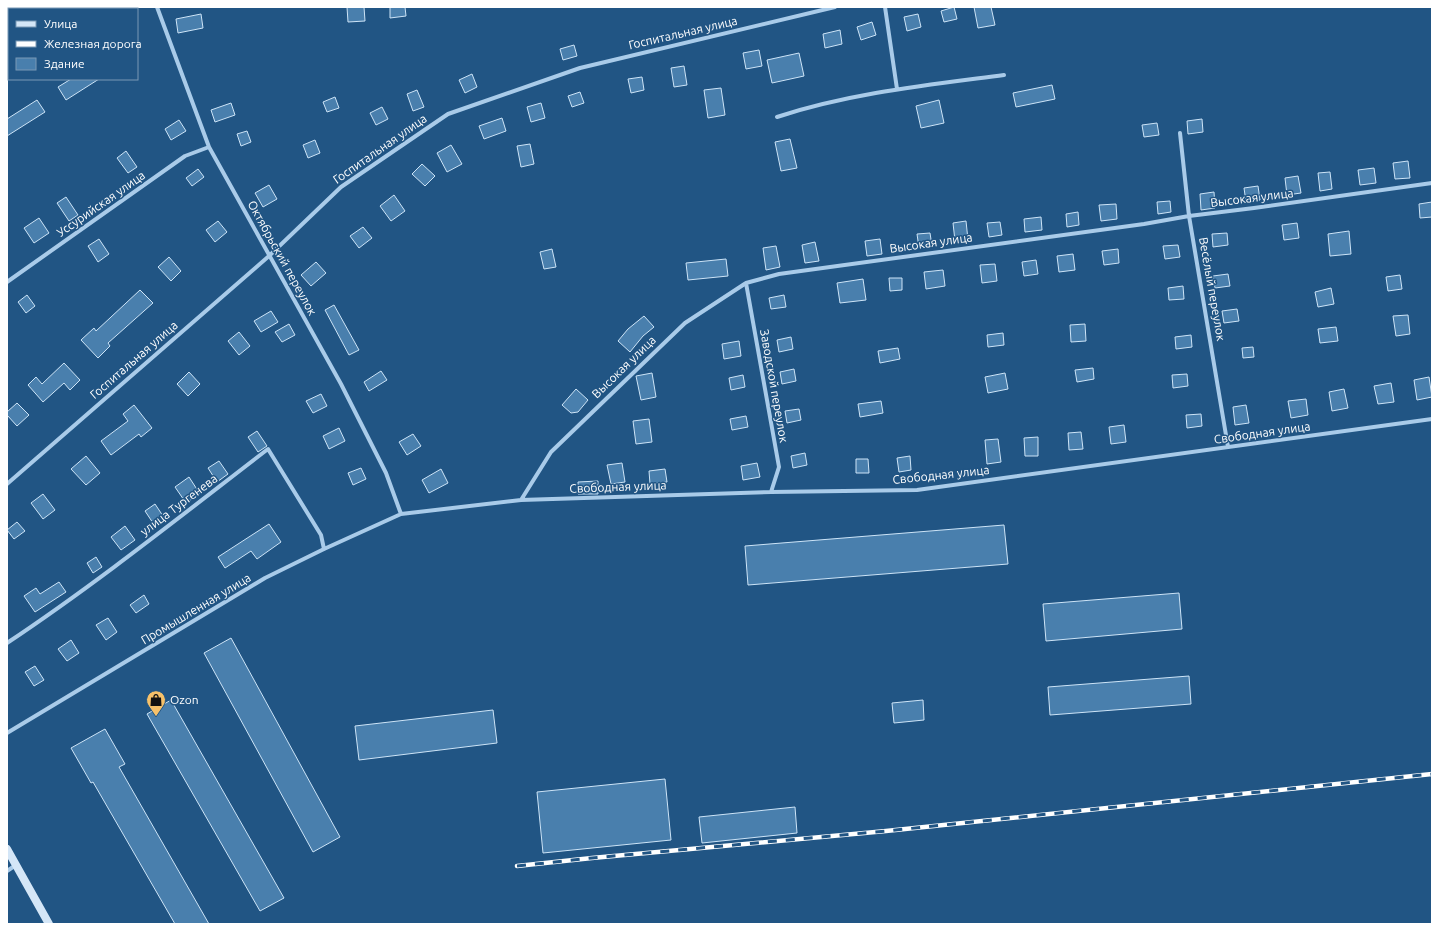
<svg xmlns="http://www.w3.org/2000/svg" width="1439" height="931" font-family="Ubuntu,sans-serif">
  <style>
    .building { fill: #497fad; stroke: #cde4f7 }
    .lines { fill: none; stroke-linecap: round; stroke-linejoin: round }
    .street { stroke: #a9cbe9; stroke-width: 4 }
    .secondary { stroke: #d4e6f7; stroke-width: 8 }
    .rail-casing { stroke: #fff; stroke-width: 4.5 }
    .rail { stroke: #215584; stroke-width: 3; stroke-dasharray: 9; stroke-linecap: butt }
    .labels { text-anchor: middle; stroke-width: 3; stroke-linejoin: round; paint-order: stroke }
    .street-label { font-size: 12px; fill: #fff; stroke: #215584 }
    .poi-label { font-size: 12px; fill: #fff; stroke: #215584; text-anchor: start }
  </style>
  <rect width="100%" height="100%" fill="#215584"/>
  <path class="building" d="M347,7H364L365,21L348,22Z
    M390,7H405L406,16L390,18Z
    M954,7L957,19L944,22L941,11Z
    M974,7H991L995,25L978,28Z
    M201,14L203,28L178,33L176,19Z
    M918,14L921,27L907,31L904,17Z
    M872,22L876,35L861,40L857,27Z
    M840,30L842,44L825,48L823,34Z
    M574,45L577,56L563,60L560,49Z
    M759,50L762,66L746,69L743,53Z
    M799,53L804,76L772,83L767,60Z
    M684,66L687,85L674,87L671,68Z
    M472,74L477,87L465,93L459,80Z
    M642,77L644,90L631,93L628,79Z
    M71,79H99L66,100L58,87Z
    M1052,85L1055,99L1016,107L1013,93Z
    M721,88L725,115L708,118L704,90Z
    M417,90L424,107L413,111L407,94Z
    M580,92L584,103L572,107L568,96Z
    M335,97L339,108L327,112L323,102Z
    M37,100L45,112L7,136V119Z
    M939,100L944,123L921,128L916,106Z
    M231,103L235,115L215,122L211,110Z
    M541,103L545,118L531,122L527,107Z
    M382,107L388,119L376,125L370,113Z
    M502,118L506,131L484,139L479,126Z
    M1202,119L1203,132L1188,134L1187,121Z
    M179,120L186,131L171,140L165,129Z
    M1157,123L1159,135L1144,137L1142,125Z
    M247,131L251,142L241,146L237,134Z
    M790,139L797,168L781,171L775,142Z
    M315,140L320,153L308,158L303,145Z
    M530,144L534,164L521,167L517,146Z
    M451,145L462,164L447,172L437,153Z
    M126,151L137,167L128,173L117,158Z
    M1408,161L1410,178L1395,179L1393,163Z
    M422,164L435,176L425,186L412,174Z
    M1374,168L1376,183L1360,185L1358,170Z
    M198,169L204,177L192,186L186,178Z
    M1330,172L1332,189L1320,191L1318,173Z
    M1298,176L1301,193L1287,195L1285,178Z
    M269,185L277,199L263,207L255,193Z
    M1258,186L1260,200L1246,202L1244,188Z
    M1214,192L1215,208L1201,210L1200,194Z
    M394,195L405,211L391,221L380,206Z
    M66,197L78,215L69,221L57,203Z
    M1170,201L1171,212L1158,214L1157,202Z
    M1432,202V217L1420,218L1419,204Z
    M1116,204L1117,219L1101,221L1099,205Z
    M1078,212L1079,225L1067,227L1066,214Z
    M1041,217L1042,230L1025,232L1024,219Z
    M39,218L49,233L34,243L24,228Z
    M218,221L227,232L215,242L206,230Z
    M966,221L968,240L955,241L953,223Z
    M1000,222L1002,235L989,237L987,223Z
    M1297,223L1299,238L1284,240L1282,225Z
    M363,227L372,238L359,248L350,236Z
    M1349,231L1351,254L1330,256L1328,234Z
    M930,233L932,246L919,248L917,234Z
    M1227,233L1228,245L1213,247L1212,234Z
    M99,239L109,254L98,262L88,246Z
    M880,239L882,254L867,256L865,241Z
    M815,242L819,261L805,263L802,245Z
    M1178,245L1180,257L1165,259L1163,246Z
    M776,246L780,267L766,270L763,248Z
    M552,249L556,267L544,269L540,252Z
    M1118,249L1119,263L1104,265L1102,251Z
    M1073,254L1075,270L1059,272L1057,256Z
    M169,257L181,271L171,281L158,267Z
    M726,259L728,276L688,280L686,263Z
    M1036,260L1038,274L1024,276L1022,262Z
    M316,262L326,273L311,286L301,275Z
    M995,264L997,281L982,283L980,265Z
    M943,270L945,286L926,289L924,272Z
    M1228,274L1230,286L1215,288L1213,276Z
    M1400,275L1402,289L1388,291L1386,277Z
    M889,278H902V290L890,291Z
    M863,279L866,300L840,303L837,283Z
    M1183,286L1184,299L1169,300L1168,288Z
    M1331,288L1334,304L1318,307L1315,292Z
    M140,290L153,303L108,343L110,346L98,358L81,340L94,328L96,331Z
    M27,295L35,306L26,313L18,302Z
    M784,295L786,307L771,309L769,298Z
    M334,305L359,350L349,355L325,310Z
    M1237,309L1239,321L1224,323L1222,311Z
    M271,311L278,322L261,332L254,321Z
    M1408,315L1410,334L1396,336L1393,316Z
    M644,316L654,327L643,336L630,352L618,341L628,329Z
    M289,324L295,335L282,342L275,332Z
    M1085,324L1086,341L1071,342L1070,325Z
    M1336,327L1338,341L1320,343L1318,329Z
    M239,332L250,346L239,355L228,341Z
    M1003,333L1004,345L988,347L987,335Z
    M1191,335L1192,347L1176,349L1175,337Z
    M791,337L793,349L779,352L777,340Z
    M739,341L741,356L724,359L722,344Z
    M1253,347L1254,357L1243,358L1242,348Z
    M898,348L900,359L880,363L878,351Z
    M64,363L80,380L70,390L64,383L43,402L28,385L36,377L42,384Z
    M1093,368L1094,379L1077,382L1075,370Z
    M794,369L796,381L782,384L780,372Z
    M381,371L387,380L369,391L364,382Z
    M189,372L200,384L188,396L177,384Z
    M652,373L656,397L641,400L636,376Z
    M1005,373L1008,389L988,393L985,377Z
    M1187,374L1188,386L1173,388L1172,375Z
    M743,375L745,387L731,390L729,378Z
    M1429,377L1432,397L1417,400L1414,380Z
    M1391,383L1394,402L1378,404L1374,386Z
    M576,389L588,400L578,412L571,413L562,405Z
    M1344,389L1348,408L1332,411L1329,392Z
    M321,394L327,406L313,413L306,401Z
    M1306,399L1308,415L1291,418L1288,401Z
    M881,401L883,413L860,417L858,404Z
    M17,403L29,415L17,426L7,415V412Z
    M134,405L152,428L141,437L139,434L111,455L101,441L128,421L123,414Z
    M1246,405L1249,423L1235,425L1233,407Z
    M799,409L801,420L787,423L785,411Z
    M1201,414L1202,426L1187,428L1186,415Z
    M746,416L748,427L732,430L730,419Z
    M649,419L652,442L636,444L633,421Z
    M1124,425L1126,442L1111,444L1109,427Z
    M339,428L345,441L329,449L323,436Z
    M257,431L267,446L258,452L248,437Z
    M1081,432L1083,449L1069,450L1068,433Z
    M413,434L421,446L407,455L399,442Z
    M1038,437V456H1025L1024,438Z
    M998,439L1001,462L987,464L985,440Z
    M805,453L807,465L793,468L791,456Z
    M86,456L100,473L86,485L71,469Z
    M910,456L911,470L899,472L897,458Z
    M856,459H868L869,473H856Z
    M219,461L228,474L217,482L208,468Z
    M622,463L625,482L611,484L607,465Z
    M757,463L760,477L743,480L741,466Z
    M361,468L366,479L353,485L348,473Z
    M441,469L448,483L429,493L422,480Z
    M665,469L667,482L650,484L649,471Z
    M189,477L200,494L186,503L175,487Z
    M598,481V494H578V482Z
    M43,494L55,510L43,519L31,503Z
    M155,504L165,519L155,526L145,511Z
    M17,522L25,531L14,539L7,530Z
    M269,524L281,542L257,559L251,551L225,568L218,557Z
    M1004,525L1008,564L748,585L745,546Z
    M125,526L135,540L121,550L111,537Z
    M96,557L102,567L93,573L87,563Z
    M59,582L66,592L35,612L24,596L36,588L40,594Z
    M1179,593L1182,629L1046,641L1043,604Z
    M144,595L149,604L136,613L130,605Z
    M108,618L117,632L106,640L96,625Z
    M231,638L340,837L313,852L204,653Z
    M71,640L79,653L67,661L58,649Z
    M35,666L44,680L34,686L25,672Z
    M1189,676L1191,704L1050,715L1048,687Z
    M171,700L284,898L260,911L147,714Z
    M923,700L924,720L894,723L892,703Z
    M493,710L497,743L359,760L355,726Z
    M105,729L125,764L119,767L209,924H175L93,782L91,783L71,748Z
    M665,779L671,840L543,853L537,792Z
    M795,807L797,833L702,843L699,817Z"/>
  <g class="lines">
    <path class="street" d="M157,7L209,147L341,384L386,473L401,514
      M885,7L897,89
      M112,9L116,7
      M7,76L9,74
      M777,117C850,93 928,85 1004,75
      M1180,133L1189,216L1228,447
      M7,282L185,156L209,147
      M746,283L779,467L771,492
      M7,484L269,256L341,187L448,114L580,68L835,7
      M521,500L551,452L685,323L746,283L779,274L1144,224L1189,216L1254,208L1432,183
      M7,643C97,583 182,515 268,449L321,535L324,549
      M7,733L265,578L324,549L401,514L521,500L771,492L917,490L1432,419
      M7,871L16,865"/>
    <path class="secondary" d="M7,849L49,924"/>
    <g class="rail-casing">
      <path id="rail" d="M517,866L592,858L886,831L1432,774"/>
    </g>
    <use href="#rail" class="rail"/>
  </g>
  <defs>
    <g id="shop-pin" transform="scale(1)"><path d="M0 17L-7.5 6A9.5 9.5 0 1 1 7.5 6Z" fill="#f6c16a" stroke="#215584"/><path d="M-5-2.5h2.3a2.7 3.5 0 0 1 5.4 0H5L5.5 6h-11ZM-1.5-2.5h3a1.5 2.3 0 0 0-3 0Z" fill="#111"/></g>
  </defs>
  <g fill-rule="evenodd">
    <use href="#shop-pin" x="156" y="700"/>
  </g>
  <g class="labels">
    <g class="street-label">
      <text transform="translate(683 33) rotate(-13)" y="4">Госпитальная улица</text>
      <text transform="translate(380 149) rotate(-35)" y="4">Госпитальная улица</text>
      <text transform="translate(1252 198) rotate(-7)" y="4">Высокая улица</text>
      <text transform="translate(101 204) rotate(-35)" y="4">Уссурийская улица</text>
      <text transform="translate(931 243) rotate(-8)" y="4">Высокая улица</text>
      <text transform="translate(282 258) rotate(61)" y="4">Октябрьский переулок</text>
      <text transform="translate(1212 289) rotate(80)" y="4">Весёлый переулок</text>
      <text transform="translate(134 360) rotate(-41)" y="4">Госпитальная улица</text>
      <text transform="translate(624 367) rotate(-44)" y="4">Высокая улица</text>
      <text transform="translate(774 386) rotate(80)" y="4">Заводской переулок</text>
      <text transform="translate(1262 433) rotate(-8)" y="4">Свободная улица</text>
      <text transform="translate(941 475) rotate(-6)" y="4">Свободная улица</text>
      <text transform="translate(618 487) rotate(-2)" y="4">Свободная улица</text>
      <text transform="translate(179 505) rotate(-37)" y="4">улица Тургенева</text>
      <text transform="translate(196 609) rotate(-31)" y="4">Промышленная улица</text>
    </g>
    <g class="poi-label">
      <text x="170" y="704">Ozon</text>
    </g>
  </g>
  <rect width="1439" height="931" fill="none" stroke="#ffffff" stroke-width="16"/>
  <rect x="8" y="8" width="130" height="72" fill="#215584" stroke="#7a99b5"/>
  <rect x="16" y="21" width="20" height="6" fill="#d4e6f7" stroke="#7a99b5"/>
  <text x="44" y="28" font-size="12" fill="#ffffff">Улица</text>
  <rect x="16" y="41" width="20" height="6" fill="#ffffff" stroke="#7a99b5"/>
  <text x="44" y="48" font-size="12" fill="#ffffff">Железная дорога</text>
  <rect x="16" y="58" width="20" height="12" fill="#497fad" stroke="#7a99b5"/>
  <text x="44" y="68" font-size="12" fill="#ffffff">Здание</text>
</svg>
